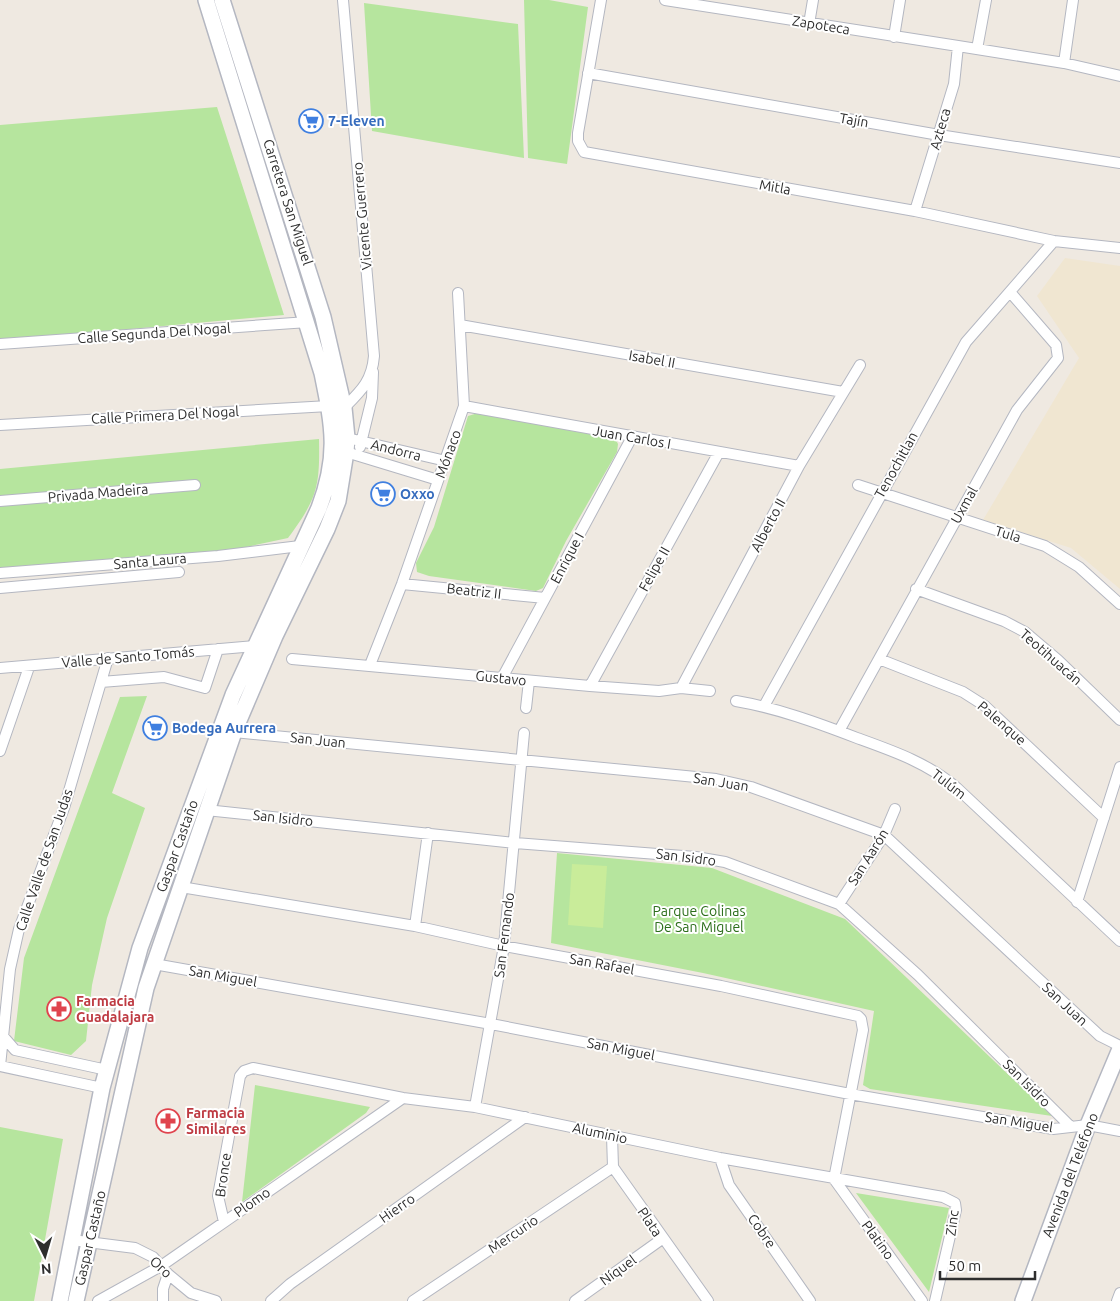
<svg xmlns="http://www.w3.org/2000/svg" width="1120" height="1301" font-family="Ubuntu,sans-serif">
  <style>
    .education { fill: #f0e6d1 }
    .green { fill: #b6e59e }
    .pitch { fill: #c9ec9a }
    .lines { fill: none; stroke-linecap: round; stroke-linejoin: round }
    .street-casing { stroke: #b4b7c1; stroke-width: 12 }
    .secondary-casing { stroke: #b4b7c1; stroke-width: 18 }
    .street { stroke: #fff; stroke-width: 10 }
    .secondary { stroke: #fff; stroke-width: 15 }
    .labels { text-anchor: middle; stroke-width: 4; stroke-linejoin: round; paint-order: stroke }
    .street-label { font-size: 14px; fill: #2e2e2e; stroke: #fff }
    .shop-label { font-size: 14px; font-weight: bold; fill: #366cbe; stroke: #fff; text-anchor: start }
    .park-label { font-size: 14px; fill: #2c6e1b; stroke: #fff }
    .health-label { font-size: 14px; font-weight: bold; fill: #be3a42; stroke: #fff; text-anchor: start }
  </style>
  <rect width="100%" height="100%" fill="#efe9e1"/>
  <path class="education" d="M1065,258L1120,266V589L1071,548L983,520L1079,358L1037,296Z"/>
  <path class="green" d="M524,0H549L588,7L567,164L528,158Z
    M364,3L518,24L524,158L372,131Z
    M217,107L284,315L0,341V125Z
    M478,413L615,438L618,444L617,452L566,541L543,588L536,591L429,576L417,572L416,563L434,527L468,416Z
    M319,439C320,487 317,499 288,538L214,554L0,572V469Z
    M147,696L112,793L145,808L107,918L92,985L86,1041L71,1055L14,1041L24,958L120,697Z
    M557,853L712,868L845,919L1052,1116L870,1089L863,1085L874,1011L703,973L551,943Z
    M255,1085L370,1107L366,1113L242,1202Z
    M0,1127L63,1139L34,1301H0Z
    M856,1193L949,1208L929,1292Z"/>
  <path class="pitch" d="M572,864L607,866L603,928L568,925Z"/>
  <g class="lines">
    <g class="street-casing">
      <path id="street" d="M601,0L578,133V141L584,152L915,211L1054,241L1120,248
        M665,0L958,46L1064,63L1120,76
        M809,24L813,0
        M894,37L900,0
        M977,49L986,0
        M1064,63L1073,0
        M588,73L939,135L1120,163
        M915,211L954,84L958,46
        M460,325L843,392
        M0,344L308,322
        M464,406L799,466
        M0,425L329,406L344,408C361,391 372,381 374,356L343,0
        M347,438L446,461
        M360,447L372,398L373,372
        M346,452L438,480
        M858,485L1045,546L1079,567L1120,604
        M0,501L195,485
        M0,573L218,556L300,546
        M402,584L545,598
        M0,588L179,572
        M916,589L1004,621L1025,632L1058,660L1120,720
        M292,659L590,686L659,691L681,688L710,691
        M879,659L963,692L985,706L1104,818
        M370,665L402,584L464,406L458,293
        M0,668L255,646
        M502,678L632,437
        M101,682L164,677L205,688L218,649
        M590,686L719,452
        M681,688L799,466L860,365
        M736,701C777,708 818,723 857,738C893,751 928,763 957,788L1120,941
        M764,706L966,342L1054,241
        M526,708L529,681
        M839,731L1017,410L1058,358L1056,345L1010,292
        M234,732L655,773L716,779L751,787L884,835L1100,1036L1120,1046
        M0,751L29,667
        M206,810L515,843L696,857L725,862L839,904L918,975L1071,1127
        M181,887L415,926L504,946L721,986L858,1016L861,1019L863,1030L834,1179L922,1301
        M1077,902L1120,767
        M839,904L884,835L895,809
        M415,926L428,833
        M154,964L491,1024L850,1094L1053,1129L1088,1125L1120,1131
        M2,1035L15,1050L107,1070
        M0,1066L10,969L19,929L64,808L108,658
        M0,1066L102,1088
        M475,1107L504,946L524,733
        M612,1136L613,1167L708,1301
        M720,1158L729,1185L810,1301
        M224,1222L218,1196L240,1076L244,1071L253,1068L403,1098L475,1107L720,1158L943,1197L955,1203L956,1210L935,1301
        M72,1240L135,1248L153,1257L168,1274L191,1293L216,1301
        M98,1301L161,1266L403,1098
        M163,1301V1289L168,1274
        M271,1301L290,1284L525,1117
        M413,1301L613,1167
        M575,1301L662,1239
        M1117,1301L1120,1293"/>
    </g>
    <g class="secondary-casing">
      <path id="secondary" d="M60,1301L102,1088L140,948L233,695L319,508C339,455 333,427 322,373L206,0
        M76,1301L146,988L234,732L275,636L327,529L338,501L346,452L347,438L344,408L323,317L222,0
        M1023,1301L1088,1125L1120,1049"/>
    </g>
    <use href="#street" class="street"/>
    <use href="#secondary" class="secondary"/>
  </g>
  <defs>
    <g id="supermarket-ring" transform="scale(1.25)"><circle r="9.5" fill="#fff" stroke="#3f7fe0" stroke-width="1.5"/><path d="M-6-5.5h2.5l.6 2H6L4.5 2H-2.5L-4.4-4H-6ZM-1.5 3.2a1.3 1.3 0 1 0 .1 0ZM3 3.2a1.3 1.3 0 1 0 .1 0Z" fill="#3f7fe0"/></g>
    <g id="pharmacy-ring" transform="scale(1.25)"><circle r="9.5" fill="#fff" stroke="#e0444e" stroke-width="1.5"/><path d="M-2-6h4v4h4v4h-4v4h-4v-4h-4v-4h4Z" fill="#e0444e"/></g>
  </defs>
  <g fill-rule="evenodd">
    <use href="#supermarket-ring" x="311" y="121"/>
    <use href="#supermarket-ring" x="383" y="494"/>
    <use href="#supermarket-ring" x="155" y="728"/>
    <use href="#pharmacy-ring" x="59" y="1009"/>
    <use href="#pharmacy-ring" x="168" y="1121"/>
  </g>
  <g class="labels">
    <g class="street-label">
      <text transform="translate(821 25) rotate(9)" y="5">Zapoteca</text>
      <text transform="translate(854 120) rotate(10)" y="5">Tajín</text>
      <text transform="translate(940 129) rotate(-74)" y="5">Azteca</text>
      <text transform="translate(775 187) rotate(10)" y="5">Mitla</text>
      <text transform="translate(288 202) rotate(72)" y="5">Carretera San Miguel</text>
      <text transform="translate(362 216) rotate(-95)" y="5">Vicente Guerrero</text>
      <text transform="translate(154 333) rotate(-4)" y="5">Calle Segunda Del Nogal</text>
      <text transform="translate(652 359) rotate(10)" y="5">Isabel II</text>
      <text transform="translate(165 415) rotate(-3)" y="5">Calle Primera Del Nogal</text>
      <text transform="translate(632 437) rotate(10)" y="5">Juan Carlos I</text>
      <text transform="translate(396 450) rotate(14)" y="5">Andorra</text>
      <text transform="translate(448 454) rotate(-70)" y="5">Mónaco</text>
      <text transform="translate(896 465) rotate(-61)" y="5">Tenochitlan</text>
      <text transform="translate(98 493) rotate(-5)" y="5">Privada Madeira</text>
      <text transform="translate(964 505) rotate(-61)" y="5">Uxmal</text>
      <text transform="translate(768 525) rotate(-62)" y="5">Alberto II</text>
      <text transform="translate(1008 534) rotate(17)" y="5">Tula</text>
      <text transform="translate(567 558) rotate(-62)" y="5">Enrique I</text>
      <text transform="translate(150 561) rotate(-5)" y="5">Santa Laura</text>
      <text transform="translate(654 569) rotate(-61)" y="5">Felipe II</text>
      <text transform="translate(474 591) rotate(6)" y="5">Beatriz II</text>
      <text transform="translate(128 657) rotate(-5)" y="5">Valle de Santo Tomás</text>
      <text transform="translate(1051 657) rotate(41)" y="5">Teotihuacán</text>
      <text transform="translate(501 678) rotate(6)" y="5">Gustavo</text>
      <text transform="translate(1002 723) rotate(41)" y="5">Palenque</text>
      <text transform="translate(318 740) rotate(6)" y="5">San Juan</text>
      <text transform="translate(721 782) rotate(9)" y="5">San Juan</text>
      <text transform="translate(949 784) rotate(38)" y="5">Tulúm</text>
      <text transform="translate(283 818) rotate(6)" y="5">San Isidro</text>
      <text transform="translate(177 846) rotate(-70)" y="5">Gaspar Castaño</text>
      <text transform="translate(686 857) rotate(7)" y="5">San Isidro</text>
      <text transform="translate(868 857) rotate(-58)" y="5">San Aarón</text>
      <text transform="translate(44 860) rotate(-71)" y="5">Calle Valle de San Judas</text>
      <text transform="translate(504 935) rotate(-83)" y="5">San Fernando</text>
      <text transform="translate(602 964) rotate(10)" y="5">San Rafael</text>
      <text transform="translate(223 976) rotate(10)" y="5">San Miguel</text>
      <text transform="translate(1065 1004) rotate(43)" y="5">San Juan</text>
      <text transform="translate(621 1049) rotate(11)" y="5">San Miguel</text>
      <text transform="translate(1027 1083) rotate(45)" y="5">San Isidro</text>
      <text transform="translate(1019 1122) rotate(9)" y="5">San Miguel</text>
      <text transform="translate(600 1133) rotate(12)" y="5">Aluminio</text>
      <text transform="translate(223 1175) rotate(-82)" y="5">Bronce</text>
      <text transform="translate(1070 1175) rotate(-69)" y="5">Avenida del Teléfono</text>
      <text transform="translate(252 1202) rotate(-35)" y="5">Plomo</text>
      <text transform="translate(397 1208) rotate(-35)" y="5">Hierro</text>
      <text transform="translate(650 1222) rotate(56)" y="5">Plata</text>
      <text transform="translate(952 1223) rotate(-82)" y="5">Zinc</text>
      <text transform="translate(762 1231) rotate(55)" y="5">Cobre</text>
      <text transform="translate(513 1234) rotate(-34)" y="5">Mercurio</text>
      <text transform="translate(90 1238) rotate(-77)" y="5">Gaspar Castaño</text>
      <text transform="translate(878 1240) rotate(54)" y="5">Platino</text>
      <text transform="translate(161 1267) rotate(44)" y="5">Oro</text>
      <text transform="translate(618 1270) rotate(-36)" y="5">Níquel</text>
    </g>
    <g class="shop-label">
      <text x="328" y="126">7-Eleven</text>
      <text x="400" y="499">Oxxo</text>
      <text x="172" y="733">Bodega Aurrera</text>
    </g>
    <g class="park-label">
      <text x="699" y="916">Parque Colinas<tspan x="699" dy="16">De San Miguel</tspan></text>
    </g>
    <g class="health-label">
      <text x="76" y="1006">Farmacia<tspan x="76" dy="16">Guadalajara</tspan></text>
      <text x="186" y="1118">Farmacia<tspan x="186" dy="16">Similares</tspan></text>
    </g>
  </g>
  <g transform="translate(45 1256) rotate(175)" stroke="#ffffff" stroke-width="4" paint-order="stroke">
  <path d="M0-4L9 19L0 12L-9 19Z" fill="#2e2e2e"/>
  <text y="-8" font-size="14" font-weight="bold" text-anchor="middle" fill="#2e2e2e">N</text>
  </g>
  <path d="M940 1271v8h95v-8" fill="none" stroke="#2e2e2e" stroke-width="2.5"/>
  <text x="948" y="1271" font-size="15" fill="#2e2e2e" stroke="#ffffff" stroke-width="4" paint-order="stroke">50 m</text>
</svg>
